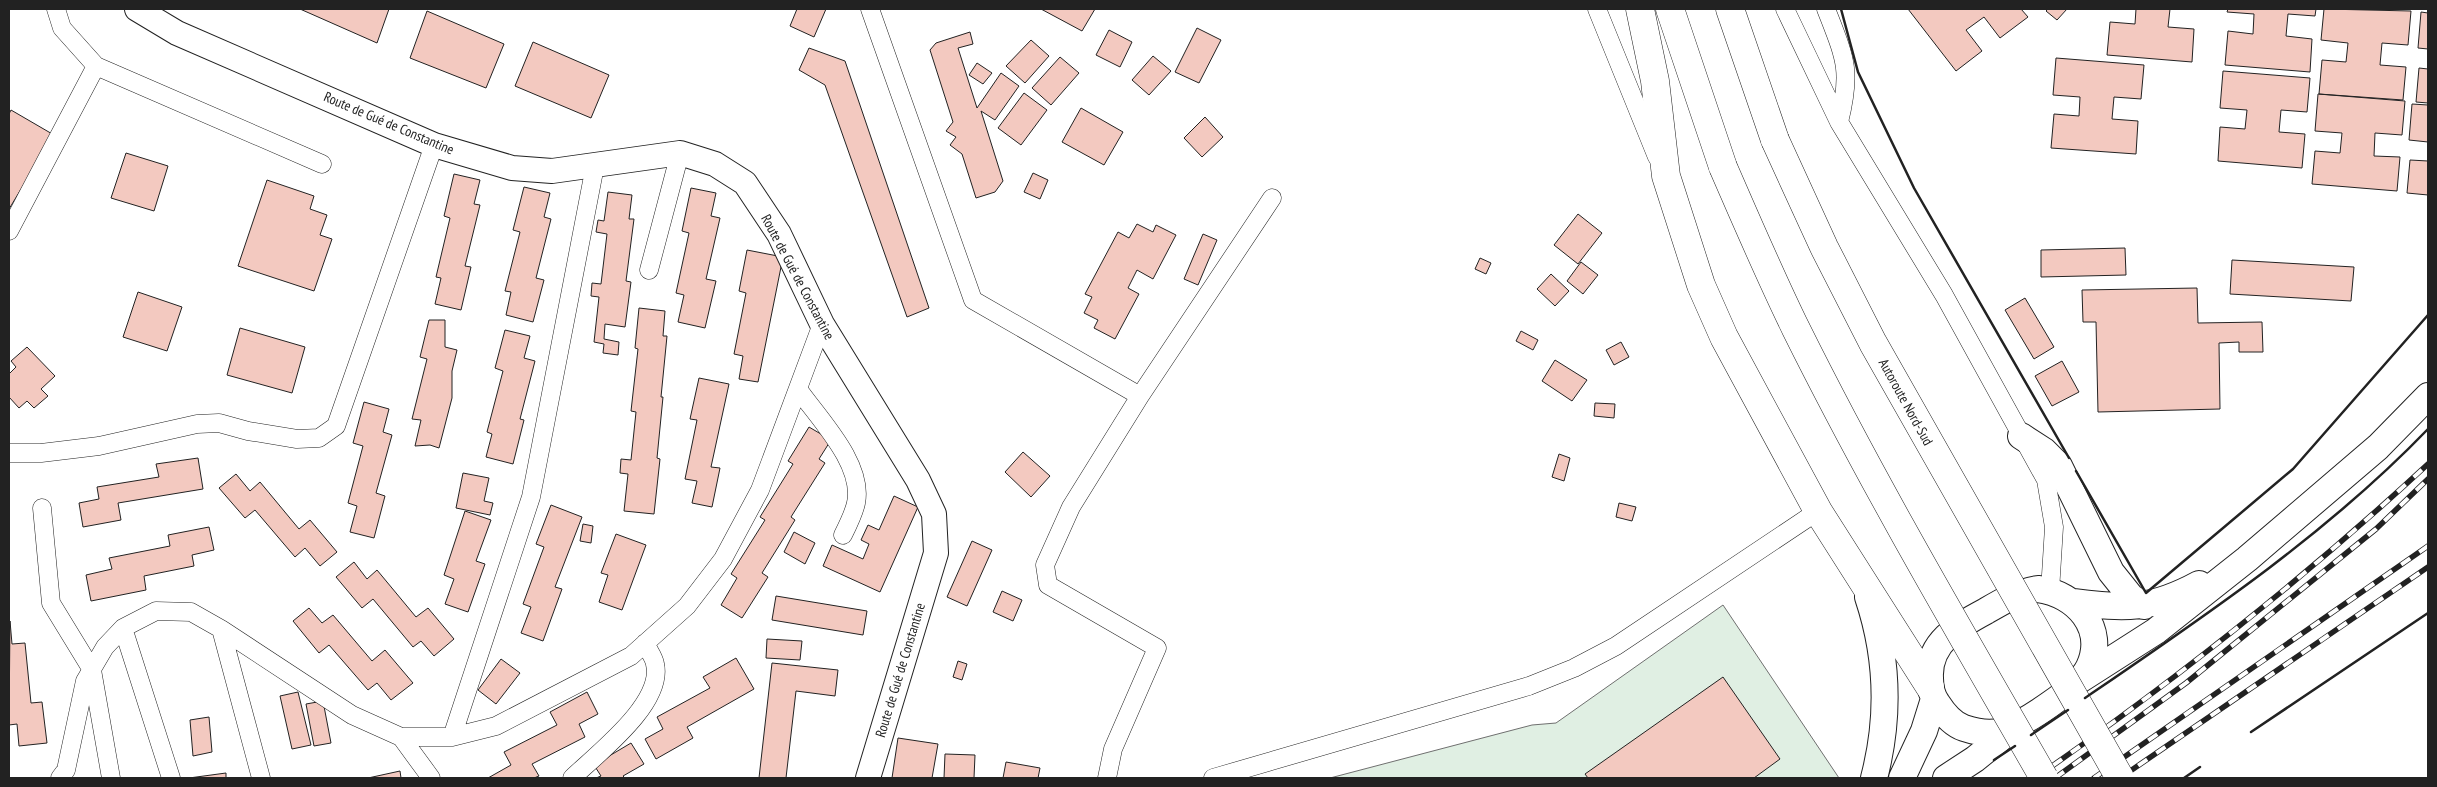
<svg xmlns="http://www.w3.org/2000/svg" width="2437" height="787" font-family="'PT Sans Narrow',sans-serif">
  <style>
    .green { fill: #e0efe3; stroke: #6f6f6f }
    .building { fill: #f3c9c0; stroke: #222 }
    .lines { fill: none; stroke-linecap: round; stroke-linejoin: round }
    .minor-casing { stroke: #222; stroke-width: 19 }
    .secondary-casing { stroke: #222; stroke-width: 26 }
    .primary-casing { stroke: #222; stroke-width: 28 }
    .motorway-casing { stroke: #222; stroke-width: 29 }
    .minor { stroke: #fff; stroke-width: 18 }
    .secondary { stroke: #fff; stroke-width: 24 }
    .primary { stroke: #fff; stroke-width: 26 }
    .motorway { stroke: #fff; stroke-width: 28 }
    .rail-casing { stroke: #222; stroke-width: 5.5 }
    .rail { stroke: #fff; stroke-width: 4; stroke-dasharray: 11; stroke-linecap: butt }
    .motorway-bridge-casing { stroke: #222; stroke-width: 29; stroke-linecap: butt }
    .motorway-bridge { stroke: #fff; stroke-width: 28 }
    .wall { stroke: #222; stroke-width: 2.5 }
    .labels { text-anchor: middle; stroke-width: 4; stroke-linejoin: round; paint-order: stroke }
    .street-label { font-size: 14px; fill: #222; stroke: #fff }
  </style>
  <rect width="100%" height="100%" fill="#fff"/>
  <path class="green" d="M1723,605L1839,778H1330L1532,725L1556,723Z"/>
  <path class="building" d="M300,9H389L377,43Z
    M797,9H826L814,37L790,26Z
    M1041,9H1095L1082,31Z
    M1908,9H2021L2028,17L2000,38L1984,17L1966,30L1982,51L1956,71Z
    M2048,9H2067L2057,20L2046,11Z
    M2136,9H2170L2168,27L2194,29L2192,62L2107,55L2110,22L2135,24Z
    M2228,9H2316L2315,16L2288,14L2286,36L2312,39L2310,72L2225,65L2228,31L2253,34L2254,14L2227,12Z
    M2324,9L2411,11L2408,45L2382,43L2380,65L2406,67L2403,100L2319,94L2322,60L2346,62L2348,43L2321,40Z
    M427,11L504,44L486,88L410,58Z
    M2421,12L2428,13V49L2418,48Z
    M1197,28L1221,40L1199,83L1175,72Z
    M1109,30L1132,42L1120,67L1096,55Z
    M970,32L973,44L958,48L977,108L1001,73L1019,86L995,120L981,111L1003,181L995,192L976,198L962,154L950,145L956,137L946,131L953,122L930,50L936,43Z
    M1031,40L1049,56L1025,83L1006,66Z
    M533,42L609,75L591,118L515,86Z
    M809,48L845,61L929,308L907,317L825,85L799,70Z
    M1153,56L1171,71L1149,95L1132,80Z
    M1060,57L1079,73L1051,105L1032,88Z
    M2056,58L2144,65L2141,99L2114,97L2112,119L2138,121L2136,154L2051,148L2054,114L2079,116L2080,97L2053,95Z
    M977,63L992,73L983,84L969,75Z
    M2419,68L2428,69V103L2416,102Z
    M2223,71L2310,78L2307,112L2281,110L2279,132L2305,134L2302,168L2218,161L2220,127L2245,129L2247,110L2220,108Z
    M1024,93L1047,110L1021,145L998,128Z
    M2318,94L2405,101L2402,135L2375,133L2374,156L2400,157L2397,191L2312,184L2315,151L2340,153L2342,133L2315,131Z
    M2412,104L2428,105V142L2409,140Z
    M1081,108L1123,132L1104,165L1062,142Z
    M11,110L54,135L9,209V114Z
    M1205,117L1223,137L1202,157L1184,138Z
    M126,153L168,166L154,211L111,198Z
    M2410,160L2428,161V195L2407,193Z
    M1033,173L1048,180L1040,199L1024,192Z
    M454,174L480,180L474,204L480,205L465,266L471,267L461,310L435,304L441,278L436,277L450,218L444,216Z
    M267,180L314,196L310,209L327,215L320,235L332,239L314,291L238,266Z
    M524,187L550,193L544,217L551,219L536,278L544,280L533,322L506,315L511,292L505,291L520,232L513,230Z
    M691,188L716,193L711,216L720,218L706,279L716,281L705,328L678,322L684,295L676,293L689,233L682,231Z
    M608,192L632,195L629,219H634L626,281L631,282L625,327L605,324L604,339L619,342L618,355L603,353L604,344L594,342L599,297L591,296L592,283L601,284L607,234L596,232L598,220L604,221Z
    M1578,214L1602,233L1578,264L1554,245Z
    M1137,224L1153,232L1156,225L1176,235L1153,279L1137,270L1128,288L1139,294L1115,339L1094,328L1098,320L1084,313L1092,297L1085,294L1118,232L1129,238Z
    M1203,234L1217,240L1198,285L1184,279Z
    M2125,248L2126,275L2041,277V250Z
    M747,250L783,257L758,382L739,379L743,356L734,354L746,293L739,291Z
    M1480,258L1491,263L1486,274L1475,269Z
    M2232,260L2354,267L2351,301L2230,294Z
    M1581,262L1598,275L1583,294L1567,281Z
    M1551,274L1569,291L1555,306L1537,289Z
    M2197,288L2198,323L2262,322L2263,352H2239V342L2219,343L2220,409L2098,412L2096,322H2083L2082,290Z
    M138,292L182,307L167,351L123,337Z
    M2025,298L2054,347L2034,359L2005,310Z
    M639,308L665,311L663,336H667L661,397H663L657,458L660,459L654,514L624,511L628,474L620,473L621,459L631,460L636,412L631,411L638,349L635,348Z
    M429,320H445V347L457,350L452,371V398L439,448L430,445L415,446L421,420L412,419L427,359L420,357Z
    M240,328L305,347L292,393L227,375Z
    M505,330L530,336L524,358L535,361L520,419L524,420L513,464L486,457L492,434L487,432L503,371L495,368Z
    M1521,331L1538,340L1533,350L1516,341Z
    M1621,342L1629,357L1614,365L1606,350Z
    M27,347L55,376L41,389L48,396L34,408L27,401L19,408L9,397V374L16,367L11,361Z
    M1555,360L1587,380L1572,401L1542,381Z
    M2062,361L2079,392L2052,406L2035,376Z
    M699,378L729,384L711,467L720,468L712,507L692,503L697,481L685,479L697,420L690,419Z
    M364,402L389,409L383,432L392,435L376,493L385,496L374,538L350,532L357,506L348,503L363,446L353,443Z
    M1595,403L1615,404L1614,418L1594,416Z
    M809,427L831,440L819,459L825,463L791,517L795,520L762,573L768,577L742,618L721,605L737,578L731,574L765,520L760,517L793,464L788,461Z
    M1023,452L1050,476L1031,497L1005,472Z
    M1559,454L1570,458L1564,481L1552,477Z
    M198,458L203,489L118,503L121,520L83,527L79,503L99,499L97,487L159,477L156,464Z
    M463,473L489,478L484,501L493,503L490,515L456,508Z
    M236,474L250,491L260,482L299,529L310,520L337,552L320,566L305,548L295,557L255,510L245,518L219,488Z
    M894,496L918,507L880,592L823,566L832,545L863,559L869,544L861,540L868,525L879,530Z
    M1619,503L1636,507L1632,521L1616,517Z
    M551,505L582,517L555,587L562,589L543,641L521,633L531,607L523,604L544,547L536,544Z
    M465,511L491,520L476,561L485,564L468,612L445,604L454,579L444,575Z
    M583,524L593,526L591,543L580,541Z
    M209,527L214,550L192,555L194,566L144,576L146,590L91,601L86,575L112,569L109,558L170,546L168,535Z
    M794,532L815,543L805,564L784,552Z
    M616,534L646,545L622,610L599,602L608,575L601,573Z
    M972,541L992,550L967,606L947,597Z
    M354,562L367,579L377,570L416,617L428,608L454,639L434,656L421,641L413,647L373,599L362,608L336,577Z
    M1002,591L1022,600L1013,621L993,612Z
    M776,596L867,611L863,635L772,620Z
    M309,608L322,623L333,615L372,661L385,650L413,683L391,700L377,683L368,690L329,645L319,653L293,621Z
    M10,621L12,644L25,643L31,703L42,702L47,743L19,746L17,724L9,725Z
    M767,639L802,641L800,660L766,658Z
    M736,658L754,689L687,727L693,738L656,759L645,739L663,729L657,717L710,688L703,677Z
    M501,659L520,673L496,704L478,690Z
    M958,661L967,664L962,680L953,677Z
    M772,663L838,670L835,696L796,691L786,778H759Z
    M1723,677L1780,759L1754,778H1588L1585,774Z
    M298,692L311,745L292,749L280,696Z
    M587,692L598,714L579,724L585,737L532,764L539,776L534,778H488L511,765L504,752L557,725L550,712Z
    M323,701L331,743L314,746L306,704Z
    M209,717L212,752L193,756L190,720Z
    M898,738L938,744L932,778H892Z
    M631,743L644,764L623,776L625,778H596L601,776L594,765Z
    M945,754L975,755L974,778H944Z
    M1006,762L1040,768L1038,778H1003Z
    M400,771L401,778H368Z
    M226,773V778H189Z"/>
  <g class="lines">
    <g class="minor-casing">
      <path id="minor" d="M56,9L62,28L96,66L322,164
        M870,9L973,300L1140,396
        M1597,9L1657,157
        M1785,9L1839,122L1944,295L2046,480L2054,527L2050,591
        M1826,9C1845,58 1852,70 1839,122
        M9,231L96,66
        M649,270L680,153
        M798,389C819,419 864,464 856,503C854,513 848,525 843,535
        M9,453H41L99,446L197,424L219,423L248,431L297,439L319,438L336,426L434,145
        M42,508L51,603L92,670L111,778
        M123,628L171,778
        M221,629L352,715L401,737H452L496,726L631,656L687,606L723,559L760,490L822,324
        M401,737L431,778
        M452,737L531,497L595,166
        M60,778L66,770L85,681L105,647L123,628L156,611L191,612L221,629L261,778
        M572,778C598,753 664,703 655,664C654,657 648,650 645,643
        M1107,778L1113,749L1157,648L1048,585L1045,565L1071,507L1140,396L1272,198
        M1213,778L1529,686L1574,668L1616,646L1818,511"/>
    </g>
    <g class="secondary-casing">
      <path id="secondary" d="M137,9L177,33L434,145L512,168L552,171L680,153L715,164L745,183L779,234L822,324L918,480L934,514L936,553L868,778"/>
    </g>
    <g class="primary-casing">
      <path id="primary" d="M2021,436L2044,451L2059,466L2111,572L2131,597L2144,606
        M2038,589C2076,594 2107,628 2089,667C2079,688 2024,724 2002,731C1989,735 1976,732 1964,728C1952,724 1944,714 1937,703C1932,696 1930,687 1930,678C1928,642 1958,626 1986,611C2003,601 2018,592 2038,589Z
        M1868,597C1888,657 1890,717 1874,778
        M2073,602C2126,609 2151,610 2199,584
        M2081,679L2156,631L2247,559L2378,447L2428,396
        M1902,778L1924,731L1934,699
        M1946,778L1975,759L2013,728"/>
    </g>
    <g class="motorway-casing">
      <path id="motorway" d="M1640,9L1655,81L1666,176L1701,285L1724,337L1818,511L1930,687
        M1670,9L1723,167
        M1730,9L1775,140"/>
    </g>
    <use href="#minor" class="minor"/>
    <use href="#secondary" class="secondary"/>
    <use href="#primary" class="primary"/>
    <use href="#motorway" class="motorway"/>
    <g class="rail-casing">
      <path id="rail" d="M2035,778C2173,682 2305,578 2428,464
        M2055,778L2186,683L2376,529L2428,479
        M2094,778L2428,546
        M2120,778L2428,567"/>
    </g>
    <use href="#rail" class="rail"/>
    <g class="motorway-bridge-casing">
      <path id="motorway-bridge" d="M1775,140L1824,247L1873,343L2120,778
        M1723,167C1747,222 1770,276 1796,329C1872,482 1959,630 2044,778"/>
    </g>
    <use href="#motorway-bridge" class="motorway-bridge"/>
    <path class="wall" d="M1841,9L1858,72L1914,188L2069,458
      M2076,471L2146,593L2293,469L2428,315
      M2085,698C2205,616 2327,534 2428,429
      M2251,732L2428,613
      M2031,735L2068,710
      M1994,760L2015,746
      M2184,778L2200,767"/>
  </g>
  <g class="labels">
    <g class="street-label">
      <text transform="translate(389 123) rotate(23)" y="5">Route de Gué de Constantine</text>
      <text transform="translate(798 277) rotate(62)" y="5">Route de Gué de Constantine</text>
      <text transform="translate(1906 402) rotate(61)" y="5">Autoroute Nord-Sud</text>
      <text transform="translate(900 670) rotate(-73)" y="5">Route de Gué de Constantine</text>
    </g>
  </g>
  <rect width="2437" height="787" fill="none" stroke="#222222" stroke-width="20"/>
</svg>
